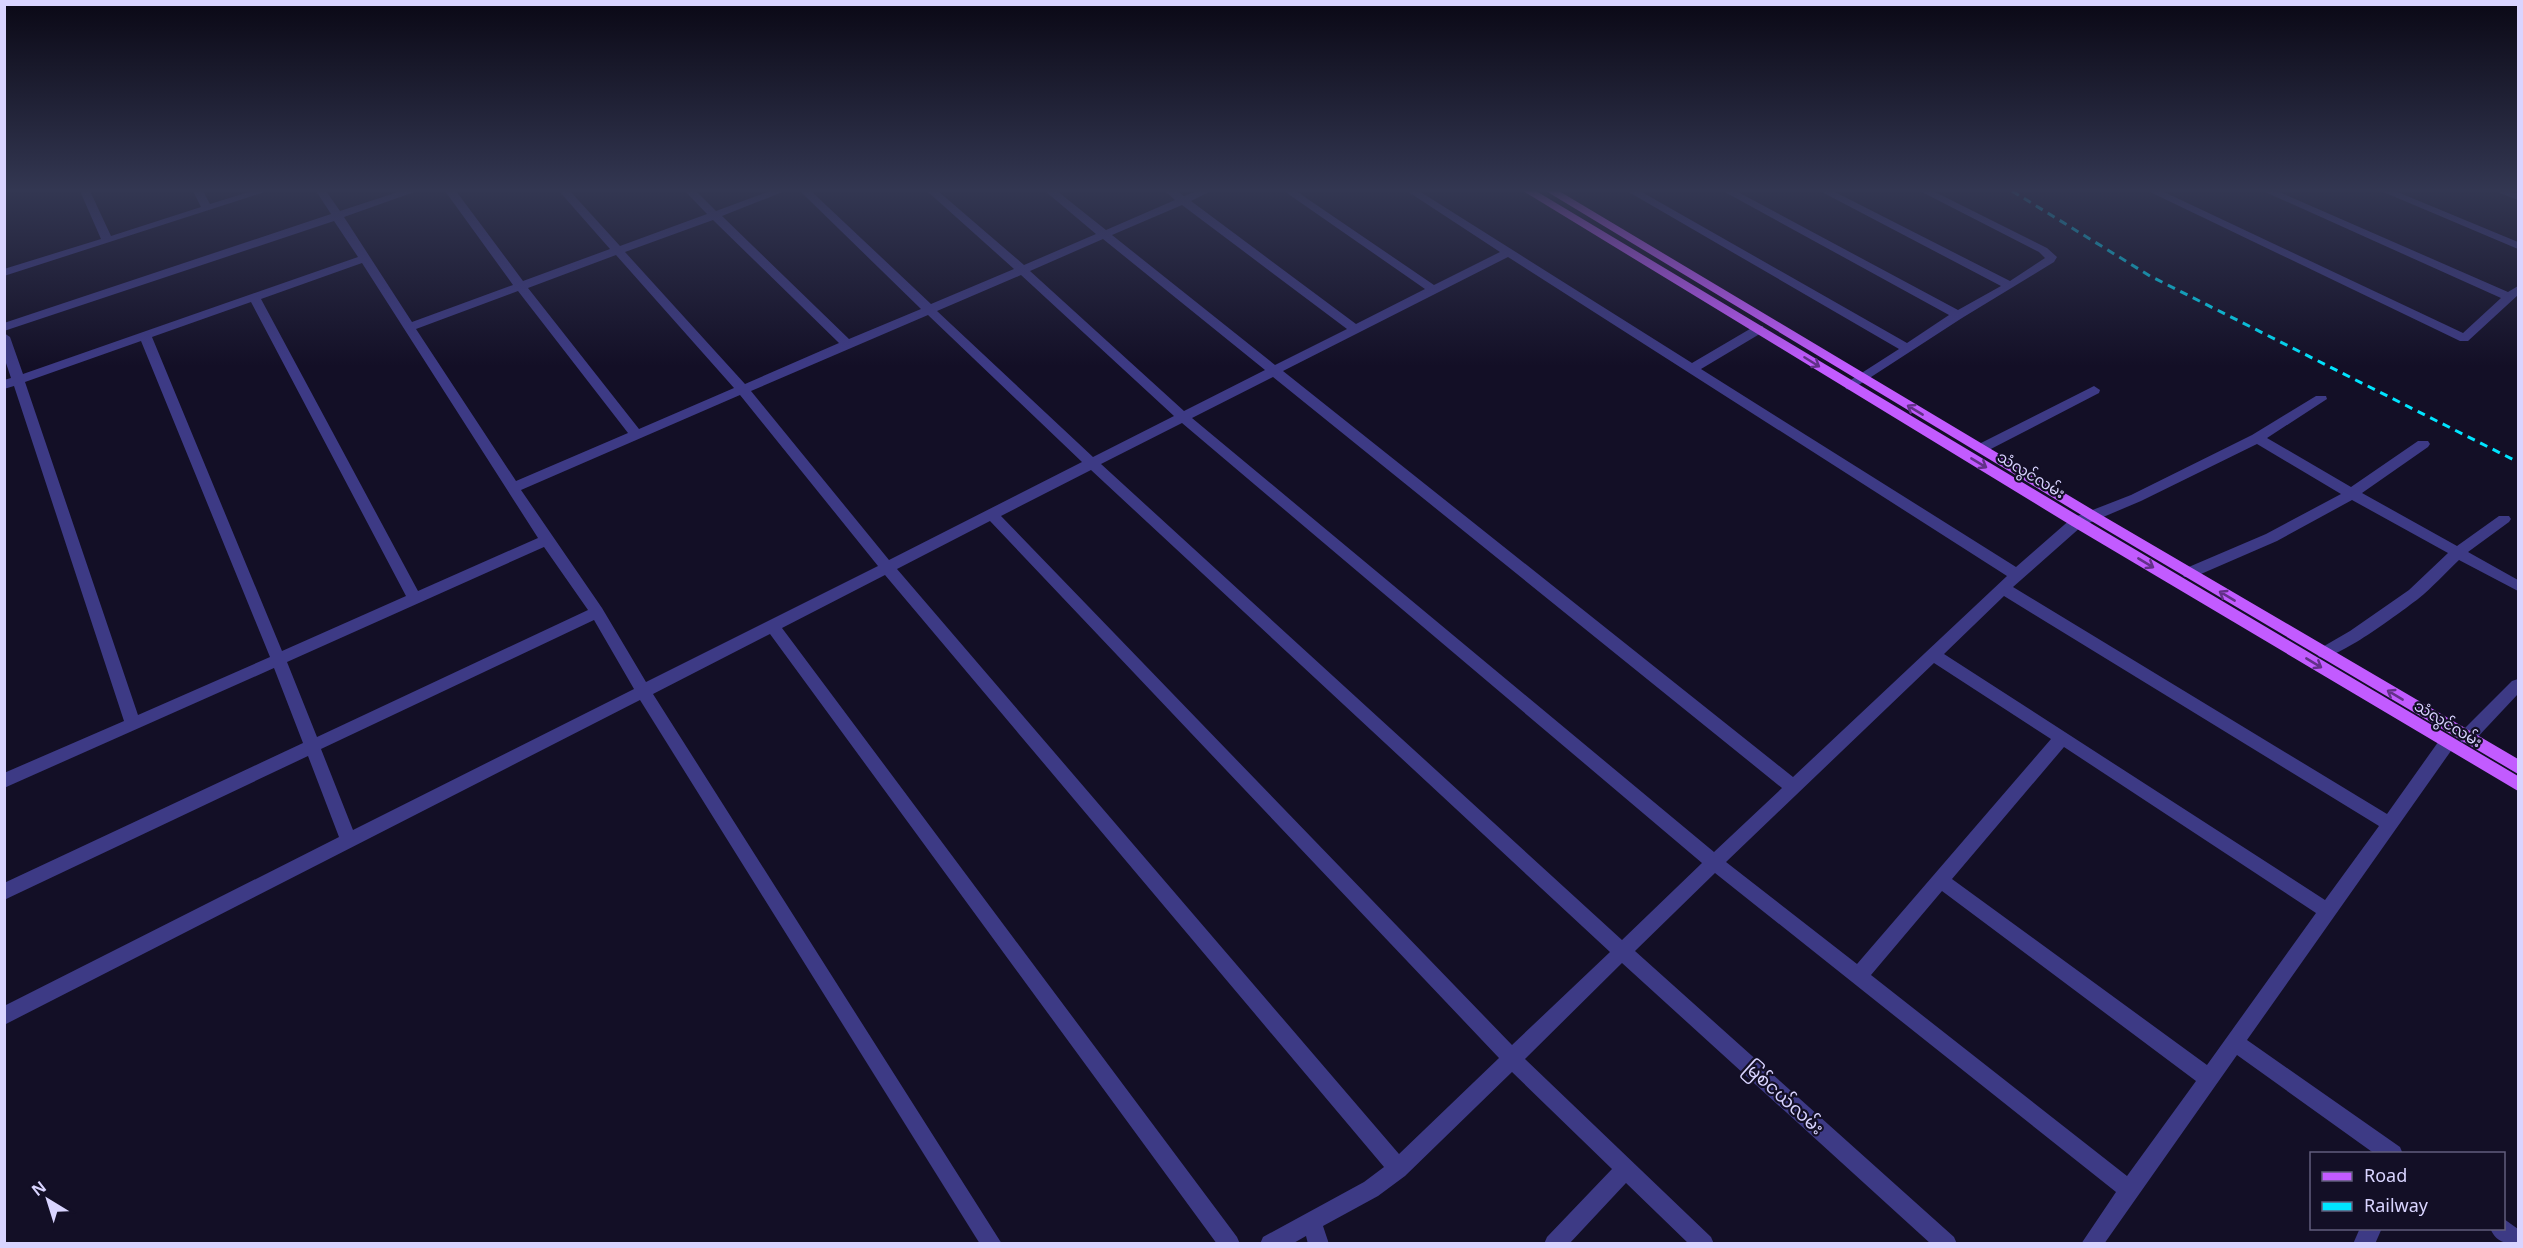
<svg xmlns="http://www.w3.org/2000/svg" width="2523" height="1248" font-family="'Noto Sans','Noto Sans Myanmar',sans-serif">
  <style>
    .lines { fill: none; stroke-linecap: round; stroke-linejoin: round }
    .minor { fill: #3d3a85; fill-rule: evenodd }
    .major { fill: #c25bff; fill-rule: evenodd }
    .rail { stroke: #00e5ff; stroke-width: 3; stroke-dasharray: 8 6; stroke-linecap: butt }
    .oneway { stroke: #623188 }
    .labels { text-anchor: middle; stroke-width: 4.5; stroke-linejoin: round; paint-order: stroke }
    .street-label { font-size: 15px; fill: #d9d4ff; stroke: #130f26 }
    .near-street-label { font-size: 18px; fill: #d9d4ff; stroke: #130f26 }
  </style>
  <rect width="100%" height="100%" fill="#130f26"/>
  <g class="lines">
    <path class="minor" d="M80,191H90L111,236L201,207L193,191H203L210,204L252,191H268L4,276V269L101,239Z
      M316,191H326L340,211L401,191H417L344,217L412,322L513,285L445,191H456L523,281L610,249L559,191H570L620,246L707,214L685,191H696L716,211L770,191H785L722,216L849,339L921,309L800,191H811L931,304L1014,269L927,191H938L1024,265L1096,234L1045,191H1057L1106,230L1175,200L1165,191H1177L1184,196L1197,191H1211L1191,201L1356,324L1425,289L1284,191H1296L1434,285L1500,252L1407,191H1419L1692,363L1755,326H1763V332L1701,369L2016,567L2072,518L2131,495L2252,435L2316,396H2326L2327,399L2267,438L2351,487L2418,441H2428L2430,444L2428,447L2362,493L2457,546L2499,516H2509L2511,519L2509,522L2468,552L2518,580V591L2459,560C2445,573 2433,587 2418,599C2402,611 2335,662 2319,657L2316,653L2319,649L2350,631L2409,590L2448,553L2352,500L2277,541L2194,577H2184L2182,573L2184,569L2266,534L2341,494L2257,444L2141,501L2082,526L2013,587L2387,814L2441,738L2447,736L2453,738L2455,743L2453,748L2247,1040L2400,1147L2403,1154H2375L2237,1055L2104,1244H2081L2116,1192L1715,873L1635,951L1954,1237L1957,1244H1931L1622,963L1525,1059L1711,1237L1714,1244H1689L1626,1183L1569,1244H1544L1547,1237L1612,1169L1512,1072L1405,1176L1378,1196L1323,1226L1329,1244H1308L1306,1236L1292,1244H1260L1263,1237L1364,1182L1384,1167L885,575L782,628L1237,1237L1240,1244H1217L770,634L653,694L1002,1244H980L640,700L4,1025V1006L339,837L308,756L4,900V883L303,743L274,668L4,788V773L124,721L14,386L4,389V380L11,378L4,357V333L10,337L23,374L358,257L334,221L4,331V323L331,214ZM1182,205L1347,329L1275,365L1112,235ZM713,220L839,343L745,384L625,252ZM1103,239L1265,370L1184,411L1030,271ZM616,255L734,388L639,429L528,288ZM1508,257L2007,576L1793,777L1283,371ZM362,263L538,538L418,591L261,299ZM1021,275L1174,416L1093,457L937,311ZM518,291L628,433L516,481L416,329ZM251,302L406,596L282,651L152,337ZM928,315L1082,462L889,560L751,391ZM141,341L270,657L138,715L25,382ZM1273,377L1782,788L1714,852L1192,418ZM740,395L878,566L646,682L602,608L521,490ZM1182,423L1702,863L1622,940L1101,464ZM1091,470L1610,952L1512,1045L1001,516ZM990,521L1499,1058L1399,1154L897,569ZM544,547L588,610L317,737L287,662ZM2004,596L2379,826L2325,900L1944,654ZM594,620L634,689L353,830L321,749ZM1934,663L2051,739L1857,964L1726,862ZM2064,747L2316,913L2207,1065L1952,879ZM1942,891L2196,1081L2127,1176L1871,975Z
      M1627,191H1640L1907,343L1949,315L1723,191H1736L1958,310L2001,286L1820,191H1833L2010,281L2045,258L2039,252L1920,191H1933L2047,248L2057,257L2054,262L1962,318L1851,390L1846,389L1845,386L1846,383L1899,349Z
      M2148,191H2162L2463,333L2501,298L2263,191H2277L2508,292L2518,286V295L2468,341H2460Z
      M2381,191H2395L2518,242V249Z
      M2499,191L2518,193V200L2500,193Z
      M2094,386L2100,390L2099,393L1985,452L1980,453L1973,449L1975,446Z
      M2518,679V694L2473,742L2467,743L2461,742L2459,737L2461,732L2512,681Z
      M2504,1219L2518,1229V1244C2505,1244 2496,1242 2490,1228H2504Z
      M2360,1228H2382L2375,1244H2353Z"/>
    <path class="major" d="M1523,191H1536L2082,518L2518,776V791L2072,526Z
      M1546,191H1559L2098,513L2518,759V774L2088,519Z"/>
    <path class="rail" d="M2012,191L2150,276L2518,462"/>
  </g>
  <defs><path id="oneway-shaft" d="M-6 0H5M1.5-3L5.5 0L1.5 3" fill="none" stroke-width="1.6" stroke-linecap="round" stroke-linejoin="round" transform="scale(1.5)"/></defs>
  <g class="oneway">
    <use href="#oneway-shaft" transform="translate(1812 362) rotate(32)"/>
    <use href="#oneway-shaft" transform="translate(1915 410) rotate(-149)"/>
    <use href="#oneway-shaft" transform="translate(1979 463) rotate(31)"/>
    <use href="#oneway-shaft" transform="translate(2146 563) rotate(31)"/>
    <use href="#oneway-shaft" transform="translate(2227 596) rotate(-149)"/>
    <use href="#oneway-shaft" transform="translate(2314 663) rotate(31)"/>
    <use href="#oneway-shaft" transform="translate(2395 695) rotate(-149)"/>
  </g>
  <linearGradient id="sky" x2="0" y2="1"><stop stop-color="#0a0815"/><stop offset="0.52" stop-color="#333752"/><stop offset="1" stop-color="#333752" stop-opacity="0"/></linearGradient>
  <rect width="2523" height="366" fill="url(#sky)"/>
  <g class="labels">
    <g class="street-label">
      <text transform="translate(2031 475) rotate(31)" y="5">သံလွင်လမ်း</text>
      <text transform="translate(2448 724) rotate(31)" y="5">သံလွင်လမ်း</text>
    </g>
    <g class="near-street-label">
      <text transform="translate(1784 1098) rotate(42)" y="6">မြစ်ငယ်လမ်း</text>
    </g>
  </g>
  <rect width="2523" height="1248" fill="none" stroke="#d9d4ff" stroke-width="12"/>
  <rect x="2310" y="1152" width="195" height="78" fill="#130f26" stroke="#625e7d" stroke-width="1.5"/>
  <rect x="2322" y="1172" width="30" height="9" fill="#c25bff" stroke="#625e7d" stroke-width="1.5"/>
  <text x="2364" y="1182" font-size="18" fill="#d9d4ff">Road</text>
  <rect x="2322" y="1202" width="30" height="9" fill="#00e5ff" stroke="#625e7d" stroke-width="1.5"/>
  <text x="2364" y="1212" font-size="18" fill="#d9d4ff">Railway</text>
  <g transform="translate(48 1200) rotate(322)" stroke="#130f26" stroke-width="4.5" paint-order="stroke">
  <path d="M0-4.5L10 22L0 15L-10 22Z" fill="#d9d4ff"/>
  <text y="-9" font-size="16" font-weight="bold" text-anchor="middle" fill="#d9d4ff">N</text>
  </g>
</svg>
